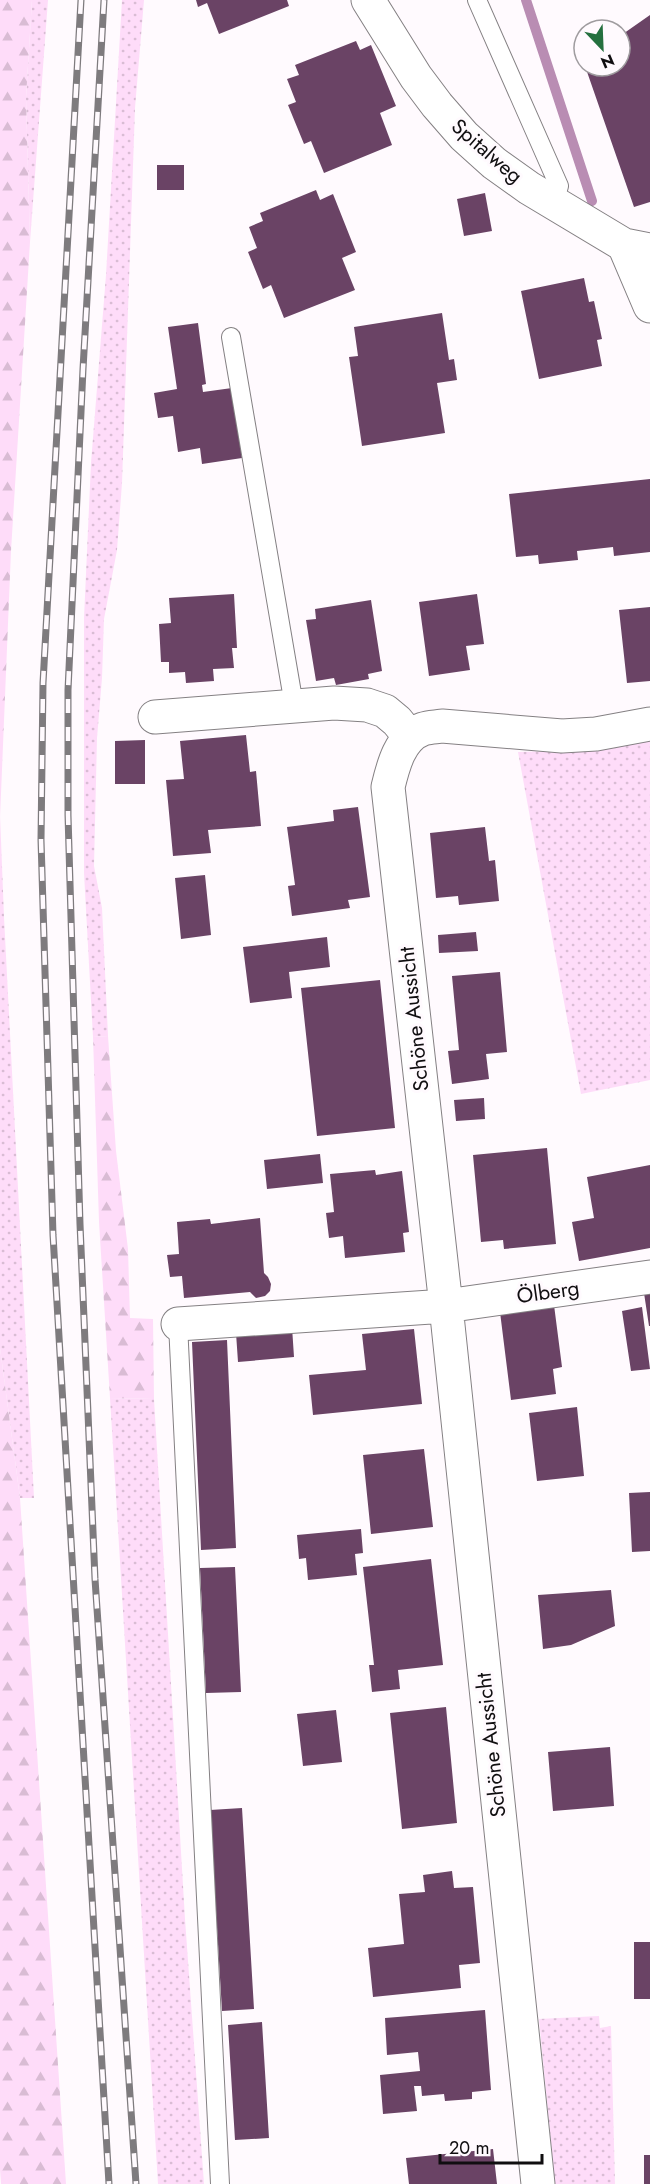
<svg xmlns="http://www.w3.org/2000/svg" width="650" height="2184" font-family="Jost,sans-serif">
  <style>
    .grass { fill: url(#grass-dots) }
    .forest { fill: url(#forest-firs) }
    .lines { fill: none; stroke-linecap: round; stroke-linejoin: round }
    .stream { stroke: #b98db3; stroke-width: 10 }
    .building { fill: #6a4365 }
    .service-casing { stroke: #848083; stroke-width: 20 }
    .minor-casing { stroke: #848083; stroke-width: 35 }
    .service { stroke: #fff; stroke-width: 18 }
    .minor { stroke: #fff; stroke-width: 33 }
    .rail-casing { stroke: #7e7b7e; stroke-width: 7 }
    .rail { stroke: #fffafe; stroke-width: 4.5; stroke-dasharray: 14; stroke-linecap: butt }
    .labels { text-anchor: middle; stroke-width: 6; stroke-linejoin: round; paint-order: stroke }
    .street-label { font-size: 21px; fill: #100e10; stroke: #fffafe }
  </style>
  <defs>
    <pattern id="grass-dots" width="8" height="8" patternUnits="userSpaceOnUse" patternTransform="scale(1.5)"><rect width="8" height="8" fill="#fedcf9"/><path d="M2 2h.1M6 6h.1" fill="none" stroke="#d9bcd4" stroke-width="1.8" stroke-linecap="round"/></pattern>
    <pattern id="forest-firs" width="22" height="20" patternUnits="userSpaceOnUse" patternTransform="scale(1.5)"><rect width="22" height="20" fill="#fedcf9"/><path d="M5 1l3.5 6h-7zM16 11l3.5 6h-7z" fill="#d9bcd4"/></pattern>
  </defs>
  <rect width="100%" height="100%" fill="#fffafe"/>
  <path class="grass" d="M32,0H48L30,242L26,98Z
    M122,0H144L135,108L122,483L117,550L104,619L102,678L97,738L94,866L102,908L108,1036L93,1037L84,873V618L91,463L106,275Z
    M650,736V1080L581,1094L518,752L586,750Z
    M0,815L4,917L34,1498H20L0,1348Z
    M110,1398L154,1399L185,1919L204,2184H158Z
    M599,2016L600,2028L611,2026L615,2184H555L539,2019Z"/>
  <path class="forest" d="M0,0H32L26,98L30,242L11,551L0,818Z
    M108,1036L116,1151L128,1249L130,1318L153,1319L154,1399L110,1398L99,1222L93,1037Z
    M0,1348L20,1498L66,2184H1L0,2169Z"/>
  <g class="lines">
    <path class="stream" d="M526,0L592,201"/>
  </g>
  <path class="building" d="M196,0H287L289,6L219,34L207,3L198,7Z
    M650,15V202L634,207L585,66H620V36Z
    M356,41L360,50L371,45L396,106L380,113L392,145L324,173L311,141L304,144L288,105L296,102L287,79L299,75L295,65Z
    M157,165H184V190H157Z
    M316,190L320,200L333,194L356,252L342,258L355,290L284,318L271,285L263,289L248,252L257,248L249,227L263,221L260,213Z
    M485,193L492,231L464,236L457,199Z
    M584,278L589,302L594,301L602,339L597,340L602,366L539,379L521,291Z
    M442,313L449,360L454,359L457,380L437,383L445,433L362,446L349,357L358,356L354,327Z
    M198,323L206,384L202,385L203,392L232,388L242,458L202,464L200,448L178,452L173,416L158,418L154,393L177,389L168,327Z
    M650,479V552L614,556L613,547L577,551L578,560L539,564L538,555L516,557L509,494Z
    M234,594L237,648H232L234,668L213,669L214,681L186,683L185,672L169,673V662H161L159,624L171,623L169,598Z
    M477,594L484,644L466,646L470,670L429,676L419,602Z
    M371,600L382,671L368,674L369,679L336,685L334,678L316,681L306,620L316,619L315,609Z
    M650,607V681L627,683L619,610Z
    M246,735L250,772L256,771L261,826L208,830L211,853L173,856L166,780L184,779L180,741Z
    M145,740V784H115V741Z
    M358,807L370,897L348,900L350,908L292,916L288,886L295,885L287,827L334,821L333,810Z
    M485,827L489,861L495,860L499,901L459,905L458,896L436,898L430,833Z
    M205,875L211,935L181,939L175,878Z
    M476,932L478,951L439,953L438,935Z
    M327,937L330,967L289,972L292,998L250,1003L243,947Z
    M500,972L507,1052L486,1054L489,1079L452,1084L448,1051L459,1050L452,976Z
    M380,980L395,1128L317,1136L301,988Z
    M484,1098L485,1119L456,1121L454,1100Z
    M547,1148L556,1244L504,1249L503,1240L481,1242L473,1155Z
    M320,1154L323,1183L267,1189L264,1160Z
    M650,1165V1248L579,1261L572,1222L594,1218L587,1177Z
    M375,1170L376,1175L402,1171L409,1232L403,1233L405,1252L345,1258L343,1236L329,1238L326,1213L334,1212L330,1174Z
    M260,1218L264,1273L268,1277L271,1284L270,1291L265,1296L256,1298L250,1292L184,1298L182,1276L170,1277L167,1255L179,1254L177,1222L210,1219L211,1224Z
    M650,1292V1326H649L644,1293Z
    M554,1305L562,1367L553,1369L556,1394L511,1400L500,1312Z
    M642,1307L650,1369L631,1371L622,1311Z
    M292,1327L294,1357L238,1362L236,1333Z
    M414,1329L422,1404L313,1415L309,1375L366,1370L362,1334Z
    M227,1340L236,1548L201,1550L192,1342Z
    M577,1407L584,1476L537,1481L529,1413Z
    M424,1449L433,1527L371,1534L363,1455Z
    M650,1492V1551L632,1552L629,1493Z
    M361,1529L363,1553L355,1554L357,1575L308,1580L306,1558L299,1559L297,1535Z
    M431,1559L443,1665L398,1670L400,1689L372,1692L369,1665H374L363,1567Z
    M235,1567L241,1692L206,1693L200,1568Z
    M611,1590L615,1626L571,1645L543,1649L538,1595Z
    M446,1707L457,1823L402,1829L390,1713Z
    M336,1710L342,1762L303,1766L297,1714Z
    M610,1747L614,1806L553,1811L548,1752Z
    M242,1808L254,2009L222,2011L210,1810Z
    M452,1871L454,1888L473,1887L480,1963L459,1965L461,1988L373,1997L368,1948L404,1944L399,1894L425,1892L423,1875Z
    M634,1942H650V1999H634Z
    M485,2010L491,2090L472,2092V2099L445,2101L444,2094L422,2096L421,2086H414L417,2111L383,2114L380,2075L420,2071L418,2052L387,2055L385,2018Z
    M262,2022L269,2138L235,2140L228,2025Z
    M493,2149L497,2184H409L406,2158Z
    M644,2155H650V2184H644Z"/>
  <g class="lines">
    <g class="service-casing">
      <path id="service" d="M477,0L559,186L554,203
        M231,337L294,705
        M178,1324L220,2184"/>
    </g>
    <g class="minor-casing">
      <path id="minor" d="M368,0L416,77L437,105L464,136L494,163L529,188L624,245L650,250
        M624,245L650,306
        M155,717L334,703L367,705L385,711L397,721L410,737
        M178,1324L446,1306L650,1277
        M538,2184L446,1306L388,787C393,766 400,737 423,729C429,727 436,727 442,726L562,736L596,734L650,724"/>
    </g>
    <use href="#service" class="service"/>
    <use href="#minor" class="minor"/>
    <g class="rail-casing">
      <path id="rail" d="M81,0L43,683L41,840L53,1235L109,2184
        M104,0L83,369L68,690V815L80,1224L95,1579L136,2184"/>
    </g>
    <use href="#rail" class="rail"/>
  </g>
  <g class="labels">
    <g class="street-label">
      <text transform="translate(487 151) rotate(41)" y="7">Spitalweg</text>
      <text transform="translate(414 1019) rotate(-96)" y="7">Schöne Aussicht</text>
      <text transform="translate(548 1292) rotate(-8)" y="7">Ölberg</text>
      <text transform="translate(491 1745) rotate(-96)" y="7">Schöne Aussicht</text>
    </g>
  </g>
  <g transform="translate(602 48) rotate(157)"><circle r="28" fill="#fffafe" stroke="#9f9c9f" stroke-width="1.5"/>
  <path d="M0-4.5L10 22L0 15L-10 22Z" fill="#25703f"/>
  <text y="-9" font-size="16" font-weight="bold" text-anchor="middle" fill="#100e10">N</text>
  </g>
  <path d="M440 2154v9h102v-9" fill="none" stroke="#100e10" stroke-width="3"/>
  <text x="449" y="2154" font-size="18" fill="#100e10" stroke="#fffafe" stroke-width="4.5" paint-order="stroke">20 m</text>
</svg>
